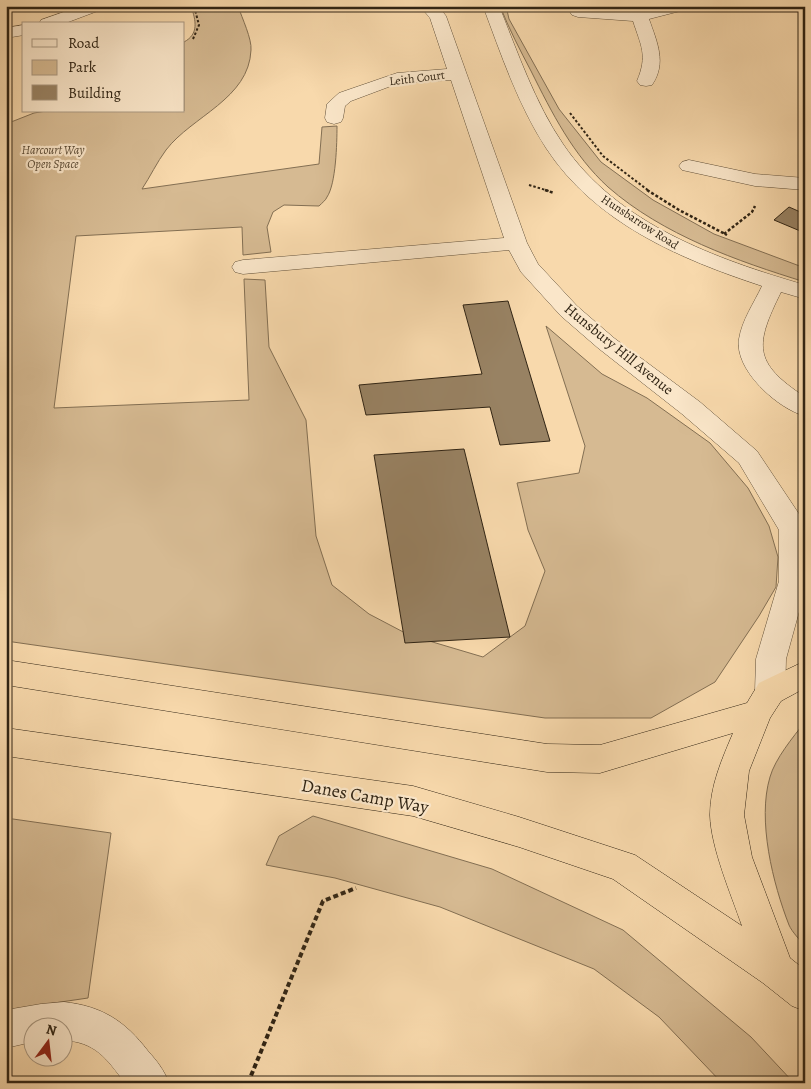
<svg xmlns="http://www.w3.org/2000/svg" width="811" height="1089" font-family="Alegreya,serif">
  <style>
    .green { fill: #d6ba92; stroke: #836f53 }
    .building { fill: #988263; stroke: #302414 }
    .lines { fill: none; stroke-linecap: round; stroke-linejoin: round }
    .minor-casing { stroke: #62513a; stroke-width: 1 }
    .highway-casing { stroke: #302414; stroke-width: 1 }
    .path-far2 { stroke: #302414; stroke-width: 2; stroke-dasharray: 2.5 2; stroke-linecap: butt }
    .path-far1 { stroke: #302414; stroke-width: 2.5; stroke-dasharray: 3 2; stroke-linecap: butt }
    .path { stroke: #302414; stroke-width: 4; stroke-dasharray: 5 3; stroke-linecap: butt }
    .minor { fill: #fae6c9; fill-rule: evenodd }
    .highway { fill: #f8d9ac; fill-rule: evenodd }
    .labels { text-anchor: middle; stroke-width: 4.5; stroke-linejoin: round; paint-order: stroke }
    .far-street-label { font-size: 12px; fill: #302414; stroke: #fae6c9 }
    .far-park-label { font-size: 12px; font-style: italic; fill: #5a4a34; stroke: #fae6c9 }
    .street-label { font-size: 15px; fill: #302414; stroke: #fae6c9 }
    .near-street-label { font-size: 18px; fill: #302414; stroke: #fae6c9 }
  </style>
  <rect width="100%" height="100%" fill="#f8d9ac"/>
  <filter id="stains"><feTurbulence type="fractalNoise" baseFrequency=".004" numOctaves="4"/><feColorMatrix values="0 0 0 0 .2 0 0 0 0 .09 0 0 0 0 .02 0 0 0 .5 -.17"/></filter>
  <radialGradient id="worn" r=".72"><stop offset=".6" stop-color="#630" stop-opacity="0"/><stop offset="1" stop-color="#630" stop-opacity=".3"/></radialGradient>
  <path class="green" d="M191,6H238C242,18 252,39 251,50C249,99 192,116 166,150C157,162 150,177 142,189L319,164L322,127L337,126C337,143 336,184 327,197C326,200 322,203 319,206L284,205L273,212L267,227L271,252L243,255L242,227L76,236L54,408L249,400L244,279L265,280L269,347L306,420L316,536L332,585L369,614L409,635L483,657L525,626L545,571L528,530L517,483L579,473L585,446L546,326L602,374L647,398L710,443L748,488L769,526L778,557L776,587L759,616L715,682L651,718H545L6,641V124L34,113L46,111H184V42C199,34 196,21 191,6Z
    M500,6H506L509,19L559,109L601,162L653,200L714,234L805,268V282C737,261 663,235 608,187C573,155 552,113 531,71C520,50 509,29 500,6Z
    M805,722V946C800,940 792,932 789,925C773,884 757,820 770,777C775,759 793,737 805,722Z
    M313,816L492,869L623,930L751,1037L794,1083H722L659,1017L594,969L440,907L335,878L266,865L279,836Z
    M6,818L111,833L88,998L6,1010Z"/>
  <path class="building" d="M789,207L805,214V233L774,220Z
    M508,301L550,441L500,445L490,407L366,415L359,385L482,374L463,305Z
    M464,449L510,637L405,643L374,455Z"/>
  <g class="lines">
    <g class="minor-casing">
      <path id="minor" d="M81,6H105L103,9L63,24H39L41,20Z
        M420,6H438L446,16L527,243L538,264L577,306L614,338L700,402L757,451L805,523V590L786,659L785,692L781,701L770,705L759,701L755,692L756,659L779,581V530L739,463L682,414L598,348L561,316L521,272L509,250L243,274L235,272L232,267L235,262L243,260L504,238L451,80L399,83L351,101L345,106L343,118L341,122L334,124L327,122L325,118L327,104L339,93L397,73L447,69L430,18Z
        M483,6H499C518,53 535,103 563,144C617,224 716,259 805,285V299L781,292C755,345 752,362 805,397V416C778,409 734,370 739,339C742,320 754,303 762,286C680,259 595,223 546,148C518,105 501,54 483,6Z
        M664,6H690L688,9L649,19C657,42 667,63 652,85L646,86L640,85L637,81C648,55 641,46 633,21L578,17L572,15L570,12L572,9L578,7L630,12Z
        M24,25V35L6,38V28Z
        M689,160L755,174L805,178V190L755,186L682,170L679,166L682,162Z
        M64,1002C102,1006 125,1021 148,1051C157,1061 164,1070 169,1083H125C106,1058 96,1042 62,1040V1026H32V1042L6,1048V1010L41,1004Z"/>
    </g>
    <g class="highway-casing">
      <path id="highway" d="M6,660L547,744L600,745L747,703L759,683L805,661V688L781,701L770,718L749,771L744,815L752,857L790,958L805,970V1011L792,1006L763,983L613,879L519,847L413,816L6,756V728L413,786L519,817L635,855L742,926C731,894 711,848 710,815C710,786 722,759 733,733L600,773L547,772L6,685Z"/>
    </g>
    <path class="path-far2" d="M193,39L199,25L194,6
      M570,113L603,156L649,191
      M529,185L549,191"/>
    <path class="path-far1" d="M545,190L554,193
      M647,190L679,210L727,235
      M724,234L752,212L755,206
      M6,267L11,280L6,293"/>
    <path class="path" d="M248,1083L323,901L356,888"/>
    <use href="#minor" class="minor"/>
    <use href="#highway" class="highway"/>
  </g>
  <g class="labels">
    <g class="far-street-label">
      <text transform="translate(417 78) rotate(-7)" y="4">Leith Court</text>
      <text transform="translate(640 222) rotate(33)" y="4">Hunsbarrow Road</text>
    </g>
    <g class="far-park-label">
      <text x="53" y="154">Harcourt Way<tspan x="53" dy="14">Open Space</tspan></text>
    </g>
    <g class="street-label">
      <text transform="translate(619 349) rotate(39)" y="5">Hunsbury Hill Avenue</text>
    </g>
    <g class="near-street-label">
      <text transform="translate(365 796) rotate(10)" y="6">Danes Camp Way</text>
    </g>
  </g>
  <rect width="811" height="1089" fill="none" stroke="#f8d9ac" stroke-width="25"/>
  <rect x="8" y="8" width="796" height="1074" fill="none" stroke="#302414" stroke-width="2.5"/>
  <rect x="12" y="12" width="786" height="1064" fill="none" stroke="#302414"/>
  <rect x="22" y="22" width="162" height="90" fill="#fae6c9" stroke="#a99881"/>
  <rect x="32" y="39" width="25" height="8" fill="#fae6c9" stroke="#a99881"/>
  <text x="68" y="48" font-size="15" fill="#302414">Road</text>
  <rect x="32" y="60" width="25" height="15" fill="#d6ba92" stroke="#a99881"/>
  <text x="68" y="72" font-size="15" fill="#302414">Park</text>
  <rect x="32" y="85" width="25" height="15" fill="#988263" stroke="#a99881"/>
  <text x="68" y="98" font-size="15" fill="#302414">Building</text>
  <g transform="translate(48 1042) rotate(15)"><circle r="24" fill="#fae6c9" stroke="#a99881"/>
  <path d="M0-4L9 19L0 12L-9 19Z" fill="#8f2418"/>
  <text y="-8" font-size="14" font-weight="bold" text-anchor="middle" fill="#302414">N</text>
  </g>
  <rect width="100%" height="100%" filter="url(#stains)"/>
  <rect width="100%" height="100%" fill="url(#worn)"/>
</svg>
